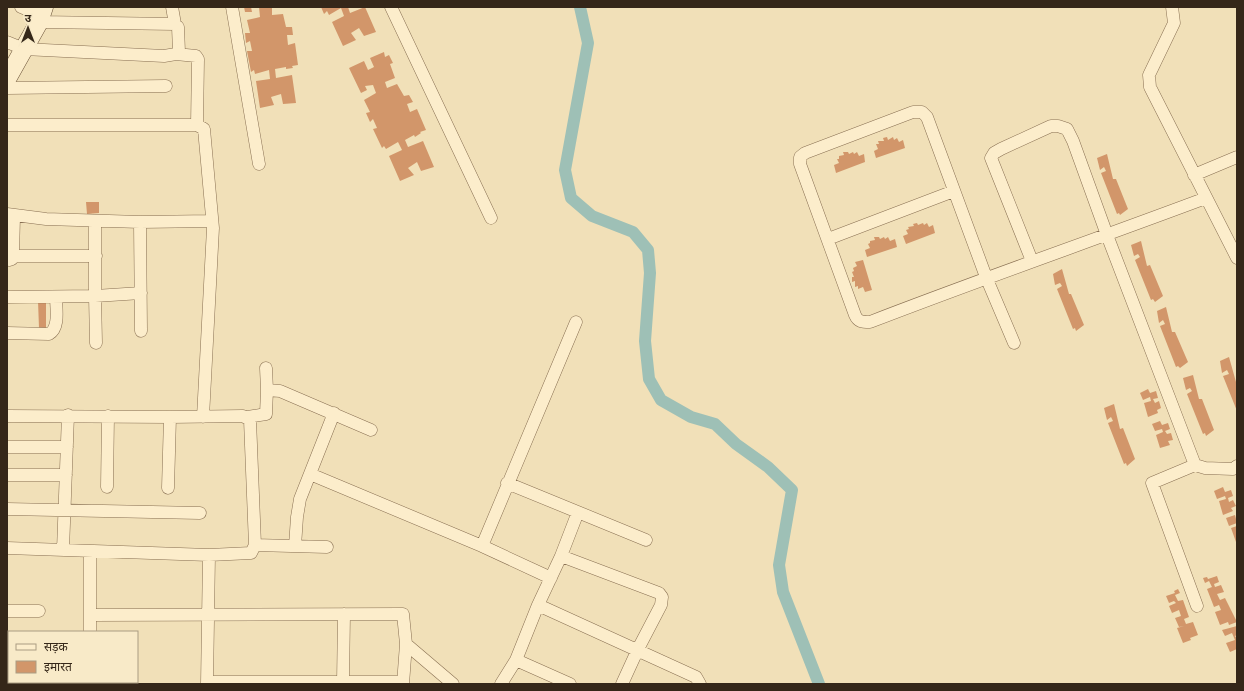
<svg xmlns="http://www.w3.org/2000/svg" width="1244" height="691" font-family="'IBM Plex Serif','Noto Sans Devanagari',serif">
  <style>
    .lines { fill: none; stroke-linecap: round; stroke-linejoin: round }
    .canal { stroke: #9ec0b6; stroke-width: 12 }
    .building { fill: #d2966a }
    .street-casing { stroke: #886f52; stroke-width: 13 }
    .secondary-casing { stroke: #695036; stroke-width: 19 }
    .street { stroke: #fcedcb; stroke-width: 12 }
    .secondary { stroke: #fcedcb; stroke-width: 18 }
  </style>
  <rect width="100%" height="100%" fill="#f1e0b8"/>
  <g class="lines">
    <path class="canal" d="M580,7L588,43L565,170L571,198L592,216L633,232L648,250L650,273L645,341L649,379L661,400L691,417L715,424L736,444L768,467L792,490L779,565L783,592L819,684"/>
  </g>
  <path class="building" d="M244,7H251L252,12H245Z
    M259,7H272V15L283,14L286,27H292L293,35H287L288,45L295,43L298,65L292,66L293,68L286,69V67L275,69L276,78L292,75L296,103L283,104L281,94L271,97L274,105L260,108L256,81L270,79L269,70L255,74L254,70L251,72L247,51H252L250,41L246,43L245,33H250L247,20L260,17Z
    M321,7H348L350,13L365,7L376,32L364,36L359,28L351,33L356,40L343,46L332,22L344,16L341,8L329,15L327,11L324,14Z
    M384,52L385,57L389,55L393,63L390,64L395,78L385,82L387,88L397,84L404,96L409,95L413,102L407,104L410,112L417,109L426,130L420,132L421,133L415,137L414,135L405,140L408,147L423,141L434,167L421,171L417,162L408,168L414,175L400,181L389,156L402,150L398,142L386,149L384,146L382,148L373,129L377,128L373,119L370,122L366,113L370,112L364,100L376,93L373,85L365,86L367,90L361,93L349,68L364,61L368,70L374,67L370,58Z
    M887,137L888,140L893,137L894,140L897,138L899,142L903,140L905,148L876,158L874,151L878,149L876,144H879L878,141H884L883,138Z
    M843,152H848L849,154L853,152L854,154L857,152L859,156L864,154L865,162L836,173L834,165L839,163L837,159H839V156L844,155Z
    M1107,154L1113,179H1116L1128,209L1120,215L1119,213L1117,214L1101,173L1106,171L1104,167L1100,170L1097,158Z
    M86,202H99V213L87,214Z
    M917,223L918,225L923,223L924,225L927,223L929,227L933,225L935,233L906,244L903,236L908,234L906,230L909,229L908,227L914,226L913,224Z
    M874,237H879L880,239L884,237L885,239L888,237L890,241L895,239L897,247L867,257L865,250L870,248L868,244L870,243V241L875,240Z
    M1141,241L1147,266L1150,265L1163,296L1155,302L1153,299L1151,300L1135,260L1140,257L1138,254L1134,256L1131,245Z
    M863,260L872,290L865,292L863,287L858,289V286L855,287V281L852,282V277H854L852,272L854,271L853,268L857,266L855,262Z
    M1062,269L1069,294H1071L1084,325L1076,331L1075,328L1073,329L1057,289L1062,286L1060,283L1055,285L1053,274Z
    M46,300V328H39L38,301Z
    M1166,307L1172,332H1175L1188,362L1180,368L1178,366L1176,367L1160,326L1165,324L1163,320L1159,323L1157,311Z
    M1229,357L1236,382H1237V411L1223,376L1229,374L1227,370L1222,373L1220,361Z
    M1193,375L1199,399H1202L1214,430L1206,436L1205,433L1203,434L1187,394L1192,391L1190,388L1186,390L1183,378Z
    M1148,389L1150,393L1156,391L1158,398L1153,399L1155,403L1159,401L1161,408L1157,410L1158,413L1148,417L1144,403L1151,401L1150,397L1143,400L1140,393Z
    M1114,404L1120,429L1123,428L1135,459L1127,466L1126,463L1124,464L1108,423L1113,421L1111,417L1107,420L1104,408Z
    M1160,421L1162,425L1168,423L1170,429L1165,431L1167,434L1171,433L1173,440L1168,441L1170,445L1160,448L1156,435L1163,432L1162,429L1155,431L1152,424Z
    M1223,487L1225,492L1231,490L1233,496L1228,498L1229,502L1233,500L1236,506L1231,508L1233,511L1223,515L1219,501L1226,499L1225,496L1217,499L1214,491Z
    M1235,515L1237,523L1229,526L1226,518Z
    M1237,526V541L1236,542L1231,528Z
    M1217,576L1219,582L1214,584L1215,587L1221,585L1224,592L1217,594L1220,600L1225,598L1237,622L1229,625L1228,622L1220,625L1215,612L1221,610L1219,605L1214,607L1207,589L1212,587L1209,581L1205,583L1203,578L1207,577L1208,579Z
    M1178,589L1180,593L1175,595L1178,601L1183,600L1189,617L1184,619L1186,624L1193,622L1198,635L1190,638L1191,640L1183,643L1177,628L1184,626L1179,627L1175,618L1181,616L1179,610L1172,613L1169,606L1176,603L1174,601L1169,603L1166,596L1175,593L1174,591Z
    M1237,626V635L1235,636L1237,639V649L1230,652L1226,643L1235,640L1232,633L1225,636L1222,630Z"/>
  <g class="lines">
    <g class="street-casing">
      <path id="street" d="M21,7L40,15
        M172,7L175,24
        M232,7L259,164
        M391,7L491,218
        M1172,7L1174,23L1149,75L1150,87L1237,258
        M7,42L24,49L164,56L176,54L179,52L178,27L175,24L39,22
        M176,54L196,56L198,59L197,125
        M7,88L166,86
        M7,125H197L204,129L213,228L203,417
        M1194,175L1237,157
        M7,214L46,219L140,222L141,331
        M140,222L212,221
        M828,239L954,191
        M13,256H96
        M9,260L12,259L13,256L14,216
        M1032,261L991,158L994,153L1001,149L1051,126H1058L1067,129L1073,141L1107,235L1195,465
        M7,297L95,296V221
        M7,333L49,334C60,328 56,308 56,297
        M96,343L95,296L141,293
        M1014,343L986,277L927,117L922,112H913L805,153L800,157V164L855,315C858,322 862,322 870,322C981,279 1094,240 1206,198
        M266,368L267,390
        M7,416L170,417L168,488
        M248,417L266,414L267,390L280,391L371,430
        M7,447H67
        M310,474L482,546L551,578
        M7,475H66
        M507,483L646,540
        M107,487L108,416
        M7,509L200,513
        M255,545L327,547
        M295,546L297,517L300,499L334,413
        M482,546L576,322
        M7,548L209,555L251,553L255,545L250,420L243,416L170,417
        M63,550L68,415
        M561,556L578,512
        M538,605L561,556L659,593L662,597L661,605L638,649L622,684
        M1197,606L1152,483L1195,465L1205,468L1233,469L1237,466
        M7,611H39
        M90,615L403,614L406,644L403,684
        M90,632V552
        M406,644L453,684
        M516,660L570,684
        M207,682H403
        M343,683L344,614
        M89,684V682
        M207,684L209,555
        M501,684L516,660L538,605L696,677L700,684"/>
    </g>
    <g class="secondary-casing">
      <path id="secondary" d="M7,79L39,22L44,7"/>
    </g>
    <use href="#street" class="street"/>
    <use href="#secondary" class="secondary"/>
  </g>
  <rect width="1244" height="691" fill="none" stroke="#352719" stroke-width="16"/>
  <rect x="8" y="631" width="130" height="52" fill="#f8eac8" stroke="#aa9c82"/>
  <rect x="16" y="644" width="20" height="6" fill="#fcedcb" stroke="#aa9c82"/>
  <text x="44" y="651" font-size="12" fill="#352719">सड़क</text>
  <rect x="16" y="661" width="20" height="12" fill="#d2966a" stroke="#aa9c82"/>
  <text x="44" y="671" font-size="12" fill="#352719">इमारत</text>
  <g transform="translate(28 28)" stroke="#f8eac8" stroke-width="3" paint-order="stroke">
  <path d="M0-3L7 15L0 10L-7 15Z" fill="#352719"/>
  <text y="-6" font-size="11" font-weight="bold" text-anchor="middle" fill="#352719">उ</text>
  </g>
</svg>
